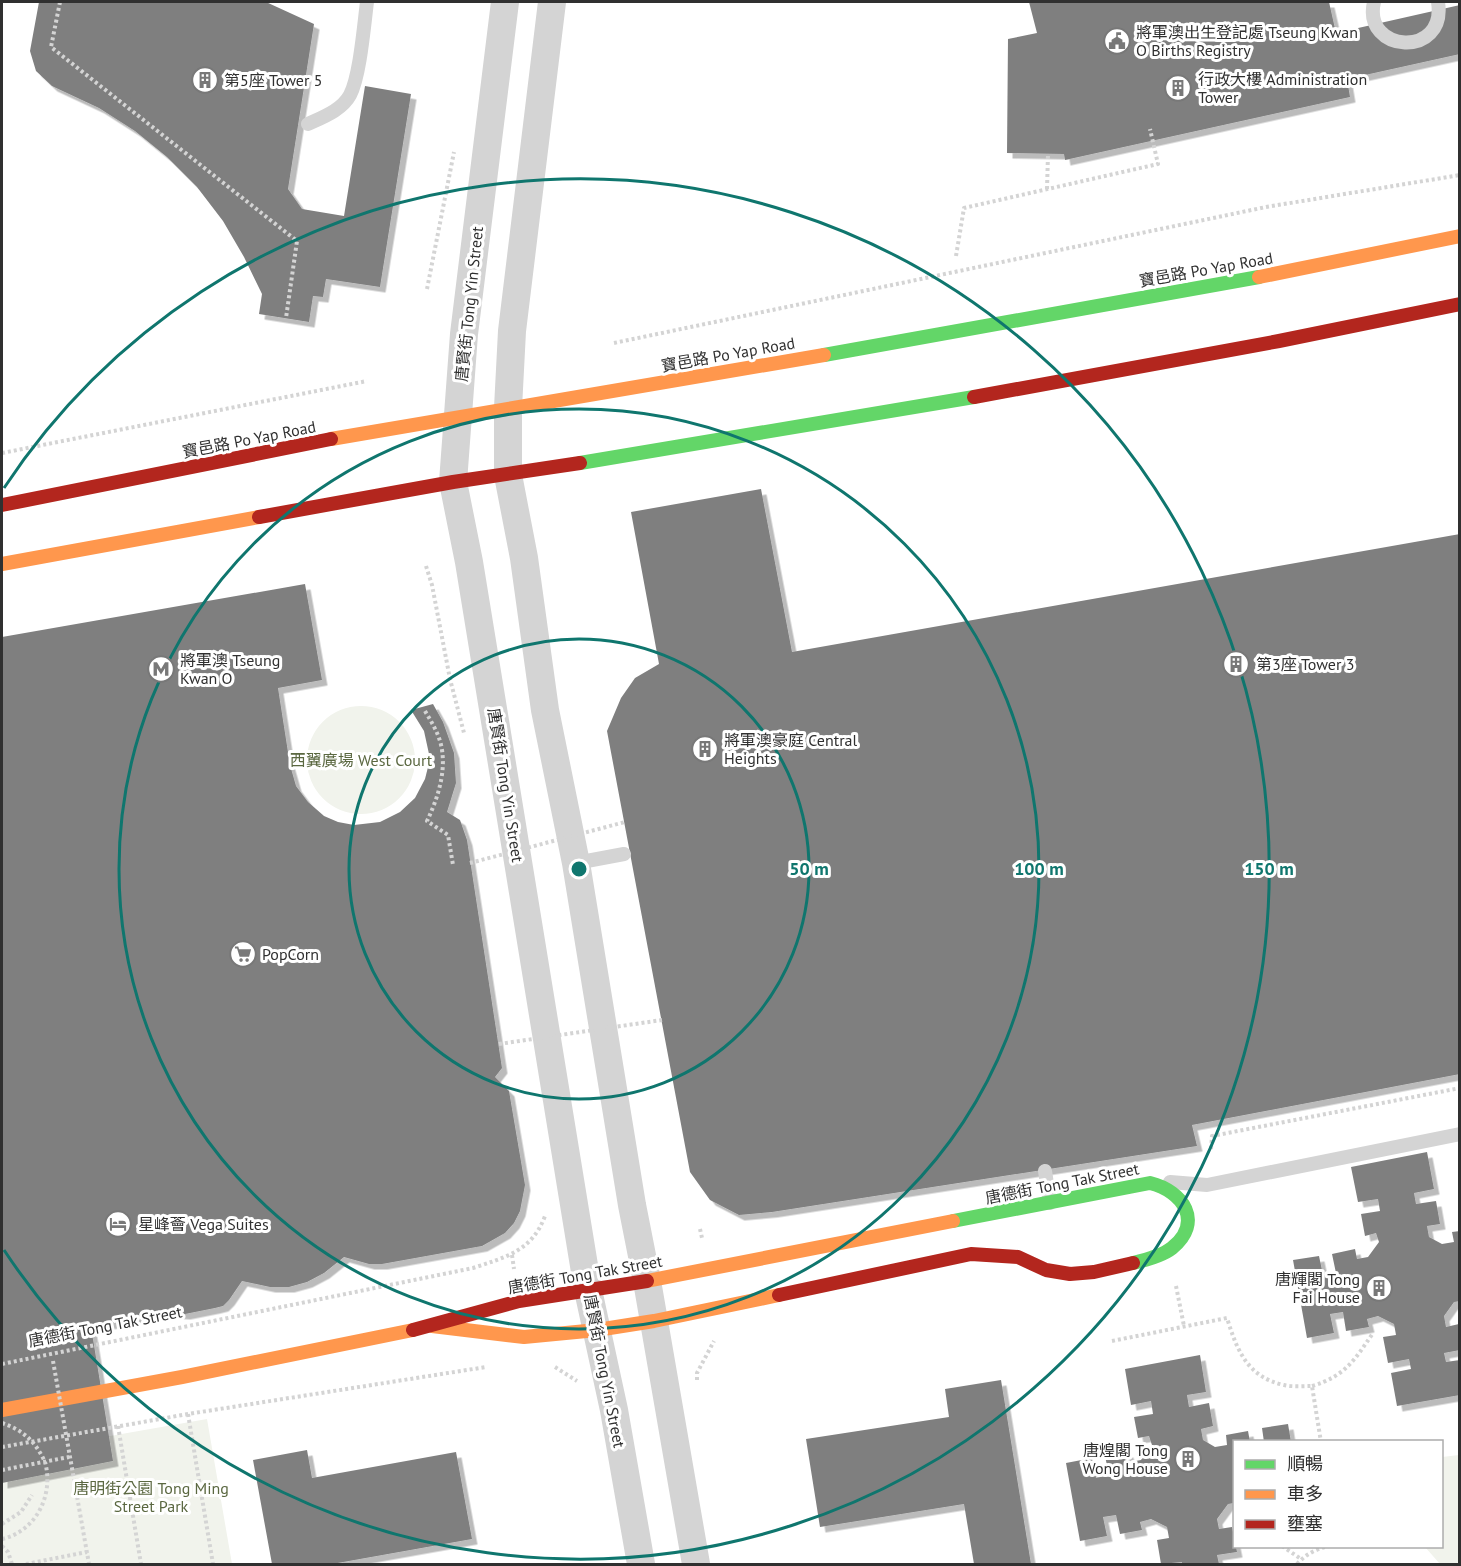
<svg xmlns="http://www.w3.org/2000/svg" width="1461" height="1566" font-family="'PT Sans','Noto Sans TC',sans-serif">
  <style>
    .green { fill: #f1f3ec }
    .building { fill: #7f7f7f; filter: url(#shadow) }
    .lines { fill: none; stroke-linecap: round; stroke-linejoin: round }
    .path { stroke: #d4d4d4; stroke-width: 4; stroke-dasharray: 3 3; stroke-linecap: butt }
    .lane { stroke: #d4d4d4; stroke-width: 14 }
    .street { stroke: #d4d4d4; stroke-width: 28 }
    .fast { stroke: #63d668; stroke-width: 14 }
    .slow { stroke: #ff974d; stroke-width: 14 }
    .jam { stroke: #b3261e; stroke-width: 14 }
    .path-bridge { stroke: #d4d4d4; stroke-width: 4; stroke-dasharray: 3 3; stroke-linecap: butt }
    .ring { fill: none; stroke: #0f766e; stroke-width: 3 }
    .labels { text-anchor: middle; stroke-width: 6; stroke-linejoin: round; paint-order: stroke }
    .poi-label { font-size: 16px; fill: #303030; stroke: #fff; text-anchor: start }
    .street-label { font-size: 16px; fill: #303030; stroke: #fff }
    .park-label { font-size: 16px; fill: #5b6841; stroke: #fff }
    .centre { fill: #0f766e; stroke: #fff; stroke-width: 3 }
    .ring-label { font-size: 18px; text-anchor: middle; font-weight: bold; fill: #0f766e; stroke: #fff; stroke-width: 6; stroke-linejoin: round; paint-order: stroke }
  </style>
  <defs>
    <filter id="shadow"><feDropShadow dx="5.5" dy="5.5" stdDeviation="0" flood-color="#0004"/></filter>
  </defs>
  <rect width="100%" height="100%" fill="#fff"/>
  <path class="green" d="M307 760a54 54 0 1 1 108 0a54 54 0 1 1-108 0Z
    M207,1419L232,1564H2V1455Z
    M1459,1455V1560L1457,1564H1440L1425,1547L1442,1546V1457Z"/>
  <path class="building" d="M39,2H266L314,24L288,189L302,209L344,216L365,86L411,94L380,287L326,279L323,297L313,296L309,322L259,314L262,294L244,257L223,221L197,187L167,157L135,131L99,108L52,86L36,71L30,51Z
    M1029,2H1329L1336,33L1460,5V54L1347,79L1350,97L1065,160L1064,154L1007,153L1008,39L1037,33Z
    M761,489L792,652L1460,534V1074L1192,1125L1197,1146L772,1212L739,1215L710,1200L690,1172L607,731L621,698L635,678L659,664L631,512Z
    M305,584L322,680L278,688L290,765L296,786L308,802L324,816L338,822L354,825L380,822L400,812L415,798L425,779L428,767L429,754L424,731L411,710L433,704L443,722L454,753L456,783L447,812L460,820L467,840L502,1068L495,1077L509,1091L525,1185L520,1211L514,1223L505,1233L482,1246L382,1264H369L344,1257L324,1273L307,1282L289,1287H270L242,1281L229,1300L223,1306L215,1308L185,1314L169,1313L91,1327L113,1461L2,1483V637Z
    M1427,1152L1434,1189L1414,1193L1416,1204L1436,1201L1440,1224L1427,1226L1429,1237L1442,1244L1454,1242L1452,1232L1460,1231V1301L1454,1302L1444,1316L1446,1327L1459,1324L1460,1350L1444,1353L1446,1362L1460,1360V1395L1397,1406L1391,1373L1411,1369L1409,1359L1388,1363L1383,1337L1396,1335L1394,1324L1378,1316L1367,1319L1369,1327L1346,1331L1343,1312L1330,1314L1334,1333L1307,1338L1293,1260L1319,1256L1323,1275L1336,1273L1332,1254L1355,1249L1357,1259L1368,1257L1379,1242L1376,1233L1365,1236L1361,1214L1380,1211L1378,1199L1358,1202L1351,1167Z
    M1200,1355L1206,1392L1187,1395L1189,1407L1209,1403L1213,1426L1201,1429L1203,1440L1215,1447L1227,1445L1226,1435L1248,1431L1250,1442H1234V1503L1228,1504L1217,1519L1219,1529L1232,1527L1237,1552L1217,1555L1219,1564H1182V1562L1161,1564L1157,1540L1169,1538L1167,1527L1151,1519L1140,1522L1142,1530L1120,1534L1116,1515L1103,1517L1107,1536L1080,1541L1066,1463L1092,1458L1096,1478L1109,1475L1105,1456L1128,1452L1130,1462L1141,1460L1152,1445L1149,1436L1138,1438L1134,1417L1153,1414L1151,1401L1131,1405L1125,1369Z
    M1001,1380L1031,1564H974L964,1504L820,1527L806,1439L949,1417L945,1389Z
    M1288,1424L1291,1442H1264L1262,1428Z
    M307,1450L312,1478L456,1452L472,1539L332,1564H272L253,1460Z"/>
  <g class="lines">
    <path class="path" d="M60,2L51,47L297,241L286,318
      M1047,189L1048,154
      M956,256L964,208L1158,164L1150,129
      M427,289L454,152
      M614,343L1266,207L1460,175
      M2,453L367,381
      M426,566L432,585L450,679L464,733
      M425,711C431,721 437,731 440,741C448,768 438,798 427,821L448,835L453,865
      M1211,1149L1212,1136L1460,1088
      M700,1229L702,1238
      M512,1255L514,1269
      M1176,1286L1184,1326
      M1112,1341L1227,1318C1237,1350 1247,1377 1284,1385C1292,1387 1303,1386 1312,1386L1321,1442
      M2,1364L473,1268C506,1257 532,1251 545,1216
      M555,1367L577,1381
      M697,1380V1373L714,1341
      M1312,1386C1345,1376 1354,1361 1373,1333
      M188,1414L213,1564
      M118,1426L141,1564
      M2,1447L188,1414L486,1367
      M2,1470L69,1457
      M2,1524L21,1512L32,1495
      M2,1539C37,1531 54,1494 45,1462
      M2,1546L8,1552L12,1564
      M1282,1546L1301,1559
      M26,1564L87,1552
      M1297,1564C1306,1554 1316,1549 1329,1546"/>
    <path class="lane" d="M1374,2C1362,53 1447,59 1438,2
      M308,124C323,117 342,110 350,95C360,76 364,25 367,2
      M576,863L624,854
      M1045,1171L1050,1203
      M1170,1182L1207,1185L1460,1134"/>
    <path class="street" d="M505,2L464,334L453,482L469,562L588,1290L614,1410L641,1564
      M552,2L512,331L508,408V475L524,558L545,710L576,863L632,1205L647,1281L696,1564"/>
    <path class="fast" d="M824,355L1259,277
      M580,463L974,397
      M953,1221L1150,1183C1183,1191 1204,1222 1172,1248C1162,1256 1146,1260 1133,1263"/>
    <path class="slow" d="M1259,277L1460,236
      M331,439L824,355
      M2,564L259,517
      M647,1281L953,1221
      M432,1326L524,1337L597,1330L654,1321L779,1295
      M2,1410L182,1377L413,1330"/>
    <path class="jam" d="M974,397L1279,341L1460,304
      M2,505L331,439
      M259,517L453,482L580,463
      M779,1295L971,1254L1018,1257L1046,1270L1070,1274L1094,1272L1133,1263
      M413,1330L519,1301L647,1281"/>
    <path class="path-bridge" d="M470,863L625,822
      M499,1044L662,1020
      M53,1361L89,1564
      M2,1423C23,1430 35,1441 45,1462"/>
  </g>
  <g class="ring">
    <circle cx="579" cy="869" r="230"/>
    <circle cx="579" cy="869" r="460"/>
    <path d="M4 488A690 690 0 1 1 4 1250"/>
  </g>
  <defs>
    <g id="civic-ring" transform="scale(1.35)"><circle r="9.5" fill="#fff" stroke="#787878" stroke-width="1.5"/><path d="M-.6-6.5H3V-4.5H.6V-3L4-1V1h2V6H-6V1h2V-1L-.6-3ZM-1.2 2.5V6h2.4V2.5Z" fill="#787878"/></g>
    <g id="building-ring" transform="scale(1.35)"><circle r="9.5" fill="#fff" stroke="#787878" stroke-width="1.5"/><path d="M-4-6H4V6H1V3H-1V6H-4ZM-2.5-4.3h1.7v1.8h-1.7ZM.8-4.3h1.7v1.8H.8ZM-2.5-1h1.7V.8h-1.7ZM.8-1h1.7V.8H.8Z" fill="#787878"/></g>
    <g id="metro-ring" transform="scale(1.35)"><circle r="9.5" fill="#fff" stroke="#787878" stroke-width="1.5"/><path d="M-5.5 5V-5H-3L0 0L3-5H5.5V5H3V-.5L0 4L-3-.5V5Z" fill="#787878"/></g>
    <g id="supermarket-ring" transform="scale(1.35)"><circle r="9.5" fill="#fff" stroke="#787878" stroke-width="1.5"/><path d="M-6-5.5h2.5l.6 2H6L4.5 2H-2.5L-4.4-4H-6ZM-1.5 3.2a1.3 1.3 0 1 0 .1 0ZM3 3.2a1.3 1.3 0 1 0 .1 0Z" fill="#787878"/></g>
    <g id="hotel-ring" transform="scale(1.35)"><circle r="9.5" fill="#fff" stroke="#787878" stroke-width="1.5"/><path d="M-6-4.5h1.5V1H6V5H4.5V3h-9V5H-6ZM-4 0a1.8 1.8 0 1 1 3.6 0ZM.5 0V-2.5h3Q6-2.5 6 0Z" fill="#787878"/></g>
  </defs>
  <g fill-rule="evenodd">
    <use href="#civic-ring" x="1117" y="41"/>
    <use href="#building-ring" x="205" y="80"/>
    <use href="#building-ring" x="1178" y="88"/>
    <use href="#building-ring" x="1236" y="664"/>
    <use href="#metro-ring" x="161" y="669"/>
    <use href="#building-ring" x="705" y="749"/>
    <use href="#supermarket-ring" x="243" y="954"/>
    <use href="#hotel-ring" x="118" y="1224"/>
    <use href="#building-ring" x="1379" y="1288"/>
    <use href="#building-ring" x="1188" y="1459"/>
  </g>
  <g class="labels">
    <g class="poi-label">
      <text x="1136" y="38">將軍澳出生登記處 Tseung Kwan<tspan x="1136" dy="18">O Births Registry</tspan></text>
      <text x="1198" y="85">行政大樓 Administration<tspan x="1198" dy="18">Tower</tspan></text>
      <text x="224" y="86">第5座 Tower 5</text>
      <text x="180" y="666">將軍澳 Tseung<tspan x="180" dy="18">Kwan O</tspan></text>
      <text x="1256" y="670">第3座 Tower 3</text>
      <text x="724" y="746">將軍澳豪庭 Central<tspan x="724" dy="18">Heights</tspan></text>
      <text x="262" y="960">PopCorn</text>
      <text x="138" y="1230">星峰薈 Vega Suites</text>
      <text x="1360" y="1285" text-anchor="end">唐輝閣 Tong<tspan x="1360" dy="18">Fai House</tspan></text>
      <text x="1168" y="1456" text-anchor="end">唐煌閣 Tong<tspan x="1168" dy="18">Wong House</tspan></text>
    </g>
    <g class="street-label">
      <text transform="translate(1206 269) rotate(-10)" y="6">寶邑路 Po Yap Road</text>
      <text transform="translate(469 304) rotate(-84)" y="6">唐賢街 Tong Yin Street</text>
      <text transform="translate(728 354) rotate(-10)" y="6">寶邑路 Po Yap Road</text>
      <text transform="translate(249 439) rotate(-11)" y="6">寶邑路 Po Yap Road</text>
      <text transform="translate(506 785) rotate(81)" y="6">唐賢街 Tong Yin Street</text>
      <text transform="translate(1062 1183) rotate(-11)" y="6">唐德街 Tong Tak Street</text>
      <text transform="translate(585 1274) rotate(-10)" y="6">唐德街 Tong Tak Street</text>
      <text transform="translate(105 1326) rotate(-11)" y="6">唐德街 Tong Tak Street</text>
      <text transform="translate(605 1371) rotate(79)" y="6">唐賢街 Tong Yin Street</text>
    </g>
    <g class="park-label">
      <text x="361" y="766">西翼廣場 West Court</text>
      <text x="151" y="1494">唐明街公園 Tong Ming<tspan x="151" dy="18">Street Park</tspan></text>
    </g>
  </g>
  <circle cx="579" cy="869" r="9" class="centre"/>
  <g class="ring-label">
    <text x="809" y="875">50 m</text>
    <text x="1039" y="875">100 m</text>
    <text x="1269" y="875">150 m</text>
  </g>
  <rect width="1461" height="1566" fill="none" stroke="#303030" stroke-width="6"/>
  <rect x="1233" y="1440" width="210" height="108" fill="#ffffff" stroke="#acacac" stroke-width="1.5"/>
  <rect x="1245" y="1460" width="30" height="9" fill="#63d668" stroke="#acacac" stroke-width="1.5"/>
  <text x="1287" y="1470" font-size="18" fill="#303030">順暢</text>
  <rect x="1245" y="1490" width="30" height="9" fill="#ff974d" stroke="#acacac" stroke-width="1.5"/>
  <text x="1287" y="1500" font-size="18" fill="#303030">車多</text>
  <rect x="1245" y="1520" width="30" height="9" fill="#b3261e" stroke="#acacac" stroke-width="1.5"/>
  <text x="1287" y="1530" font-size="18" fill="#303030">壅塞</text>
</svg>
